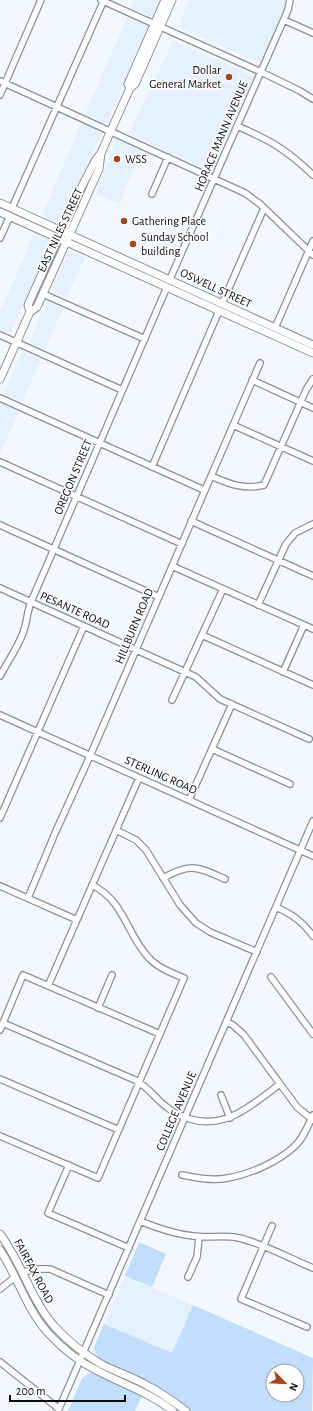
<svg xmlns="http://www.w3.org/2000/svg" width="313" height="1411" font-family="'Alegreya Sans',sans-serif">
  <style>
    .built { fill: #e5f1ff }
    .green { fill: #c1defd; fill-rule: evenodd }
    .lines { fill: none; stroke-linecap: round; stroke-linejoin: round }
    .minor-casing { stroke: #88909a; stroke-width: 8 }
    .major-casing { stroke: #88909a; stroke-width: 9 }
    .minor { stroke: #fff; stroke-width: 5.5 }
    .major { stroke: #fff; stroke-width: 7 }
    .poi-dot { fill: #a9441a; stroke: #fff; stroke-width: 1.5 }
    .labels { text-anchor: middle; stroke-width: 3; stroke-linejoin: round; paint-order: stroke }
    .poi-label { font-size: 12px; fill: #090c0f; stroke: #fff; text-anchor: start }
    .street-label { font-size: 12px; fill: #090c0f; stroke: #fff }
  </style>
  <rect width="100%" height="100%" fill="#f3f8ff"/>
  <path class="built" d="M134,0H161L152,17L131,8Z
    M189,0H288L289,4L275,36L260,63L178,27Z
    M128,16L149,25L107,124L85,114Z
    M173,41L254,76L211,171L129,134Z
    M82,122L102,132L103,133L73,192L59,222L56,223L42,215Z
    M116,139L142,150L119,204L96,193Z
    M34,234L48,240L50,245L12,331L8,333L0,330V312Z
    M69,251H71L85,257L67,298L54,292L52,289Z
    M46,302H49L63,308L45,350L32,344L30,341Z
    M22,351L41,359L22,403L5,395L4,393Z
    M0,403L19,411L0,454Z
    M125,1276L193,1305L172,1354L104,1324Z"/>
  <path class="green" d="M139,1242L166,1254L152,1287L125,1276Z
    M193,1305L313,1358L312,1411H188L134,1376L100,1358L95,1353L94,1347L104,1324L172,1353ZM273,1371H297V1395H273Z
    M91,1372L142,1396L135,1411H68L82,1378Z"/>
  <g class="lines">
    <g class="minor-casing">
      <path id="minor" d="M101,0L261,72L300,91L313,99
        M284,20L313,33
        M0,81L245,193L260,204L313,255
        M0,95L41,0
        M237,126C270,140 287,150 313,175
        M152,194L168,157
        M12,208L104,0
        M0,238L10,216
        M170,279L288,10L290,0
        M43,294L145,339
        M222,304L264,208
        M275,328L313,241
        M0,335L122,390
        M252,380L313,408
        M0,398L204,490
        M233,425L313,461
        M0,462L182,544
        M152,467L219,311
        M211,476C229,484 244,490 264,485L306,390L313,379
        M191,521L313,576
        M0,525L159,597
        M172,566L313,629
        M0,588L196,677L220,699L309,739
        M258,605L286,544L295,533L313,524
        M202,635L313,685
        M283,672L304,625
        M0,676C8,661 17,649 23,633C27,623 27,612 31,602L167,287
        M172,700L223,589
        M0,715L313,856
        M212,749L290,784
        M189,800L232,704
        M0,818L84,626
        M116,830L136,840L146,850L180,905L196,923L210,932L257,952
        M163,878C191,862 198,867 225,879
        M0,886L77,920
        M28,898L56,831L90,756L260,363
        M276,907C293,915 302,921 313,936
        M271,977L313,1034
        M48,986L139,778
        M98,1008L112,975
        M226,1022L233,1025L244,1035L297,1107L313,1120
        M3,1023L135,1080C151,1089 155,1099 168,1108C174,1114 182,1116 190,1119C226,1130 253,1104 280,1084
        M0,1030L23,975L160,1034
        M0,1079L119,1130
        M221,1095L230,1118
        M0,1136L98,1178L184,978C172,973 158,968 149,958C126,934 125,901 92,885
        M69,1165L48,1213L129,1248
        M182,1175C197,1178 213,1181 228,1178C251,1174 277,1162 294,1147C303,1139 308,1126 313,1115
        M140,1221C157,1228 174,1234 193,1236C208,1238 224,1235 239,1238C262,1243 291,1259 313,1268
        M272,1226L241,1299L307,1327
        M23,1272L37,1269H50L109,1295
        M188,1277L197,1257L199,1237
        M0,1289L15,1277
        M0,1362L59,1409
        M58,1411L313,821"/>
    </g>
    <g class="major-casing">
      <path id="major" d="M130,88L128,84L165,0
        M0,203L313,345
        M0,212L313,353
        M30,312L28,305L55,245L63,232L80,190L95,161L101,153L130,88L135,84L172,0
        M0,379L30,312L37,307L99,169L101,153
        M0,1234C22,1263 30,1298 54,1326C67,1340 84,1354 101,1364C116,1372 133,1377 148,1386C162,1393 174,1402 186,1411
        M0,1250C18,1277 26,1309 49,1334C63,1349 79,1362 98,1371C123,1384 150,1393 173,1411"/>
    </g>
    <use href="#minor" class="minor"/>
    <use href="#major" class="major"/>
  </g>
  <g class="poi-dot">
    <circle cx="229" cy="77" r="4"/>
    <circle cx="117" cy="159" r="4"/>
    <circle cx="124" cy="221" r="4"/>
    <circle cx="133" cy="244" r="4"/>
  </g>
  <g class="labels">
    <g class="poi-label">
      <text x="221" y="74" text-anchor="end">Dollar<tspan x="221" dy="14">General Market</tspan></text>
      <text x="125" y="163">WSS</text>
      <text x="132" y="225">Gathering Place</text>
      <text x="141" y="241">Sunday School<tspan x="141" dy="14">building</tspan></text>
    </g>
    <g class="street-label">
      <text transform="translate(221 136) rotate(-67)" y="4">HORACE MANN AVENUE</text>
      <text transform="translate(60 230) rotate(-65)" y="4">EAST NILES STREET</text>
      <text transform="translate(216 288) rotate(25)" y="4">OSWELL STREET</text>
      <text transform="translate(73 477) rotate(-67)" y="4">OREGON STREET</text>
      <text transform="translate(75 610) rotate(24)" y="4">PESANTE ROAD</text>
      <text transform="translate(134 626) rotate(-67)" y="4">HILLBURN ROAD</text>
      <text transform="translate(161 775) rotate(24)" y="4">STERLING ROAD</text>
      <text transform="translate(176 1111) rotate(-67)" y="4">COLLEGE AVENUE</text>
      <text transform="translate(34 1271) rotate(62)" y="4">FAIRFAX ROAD</text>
    </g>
  </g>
  <g transform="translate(285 1383) rotate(114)"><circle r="19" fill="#ffffff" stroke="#9d9e9f"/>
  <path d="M0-3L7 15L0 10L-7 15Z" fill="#a9441a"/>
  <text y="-6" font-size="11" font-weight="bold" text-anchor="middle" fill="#090c0f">N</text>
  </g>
  <path d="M10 1395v6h115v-6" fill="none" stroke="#090c0f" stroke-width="2"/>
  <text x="16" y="1395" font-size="12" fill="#090c0f" stroke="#ffffff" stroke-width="3" paint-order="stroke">200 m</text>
</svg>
